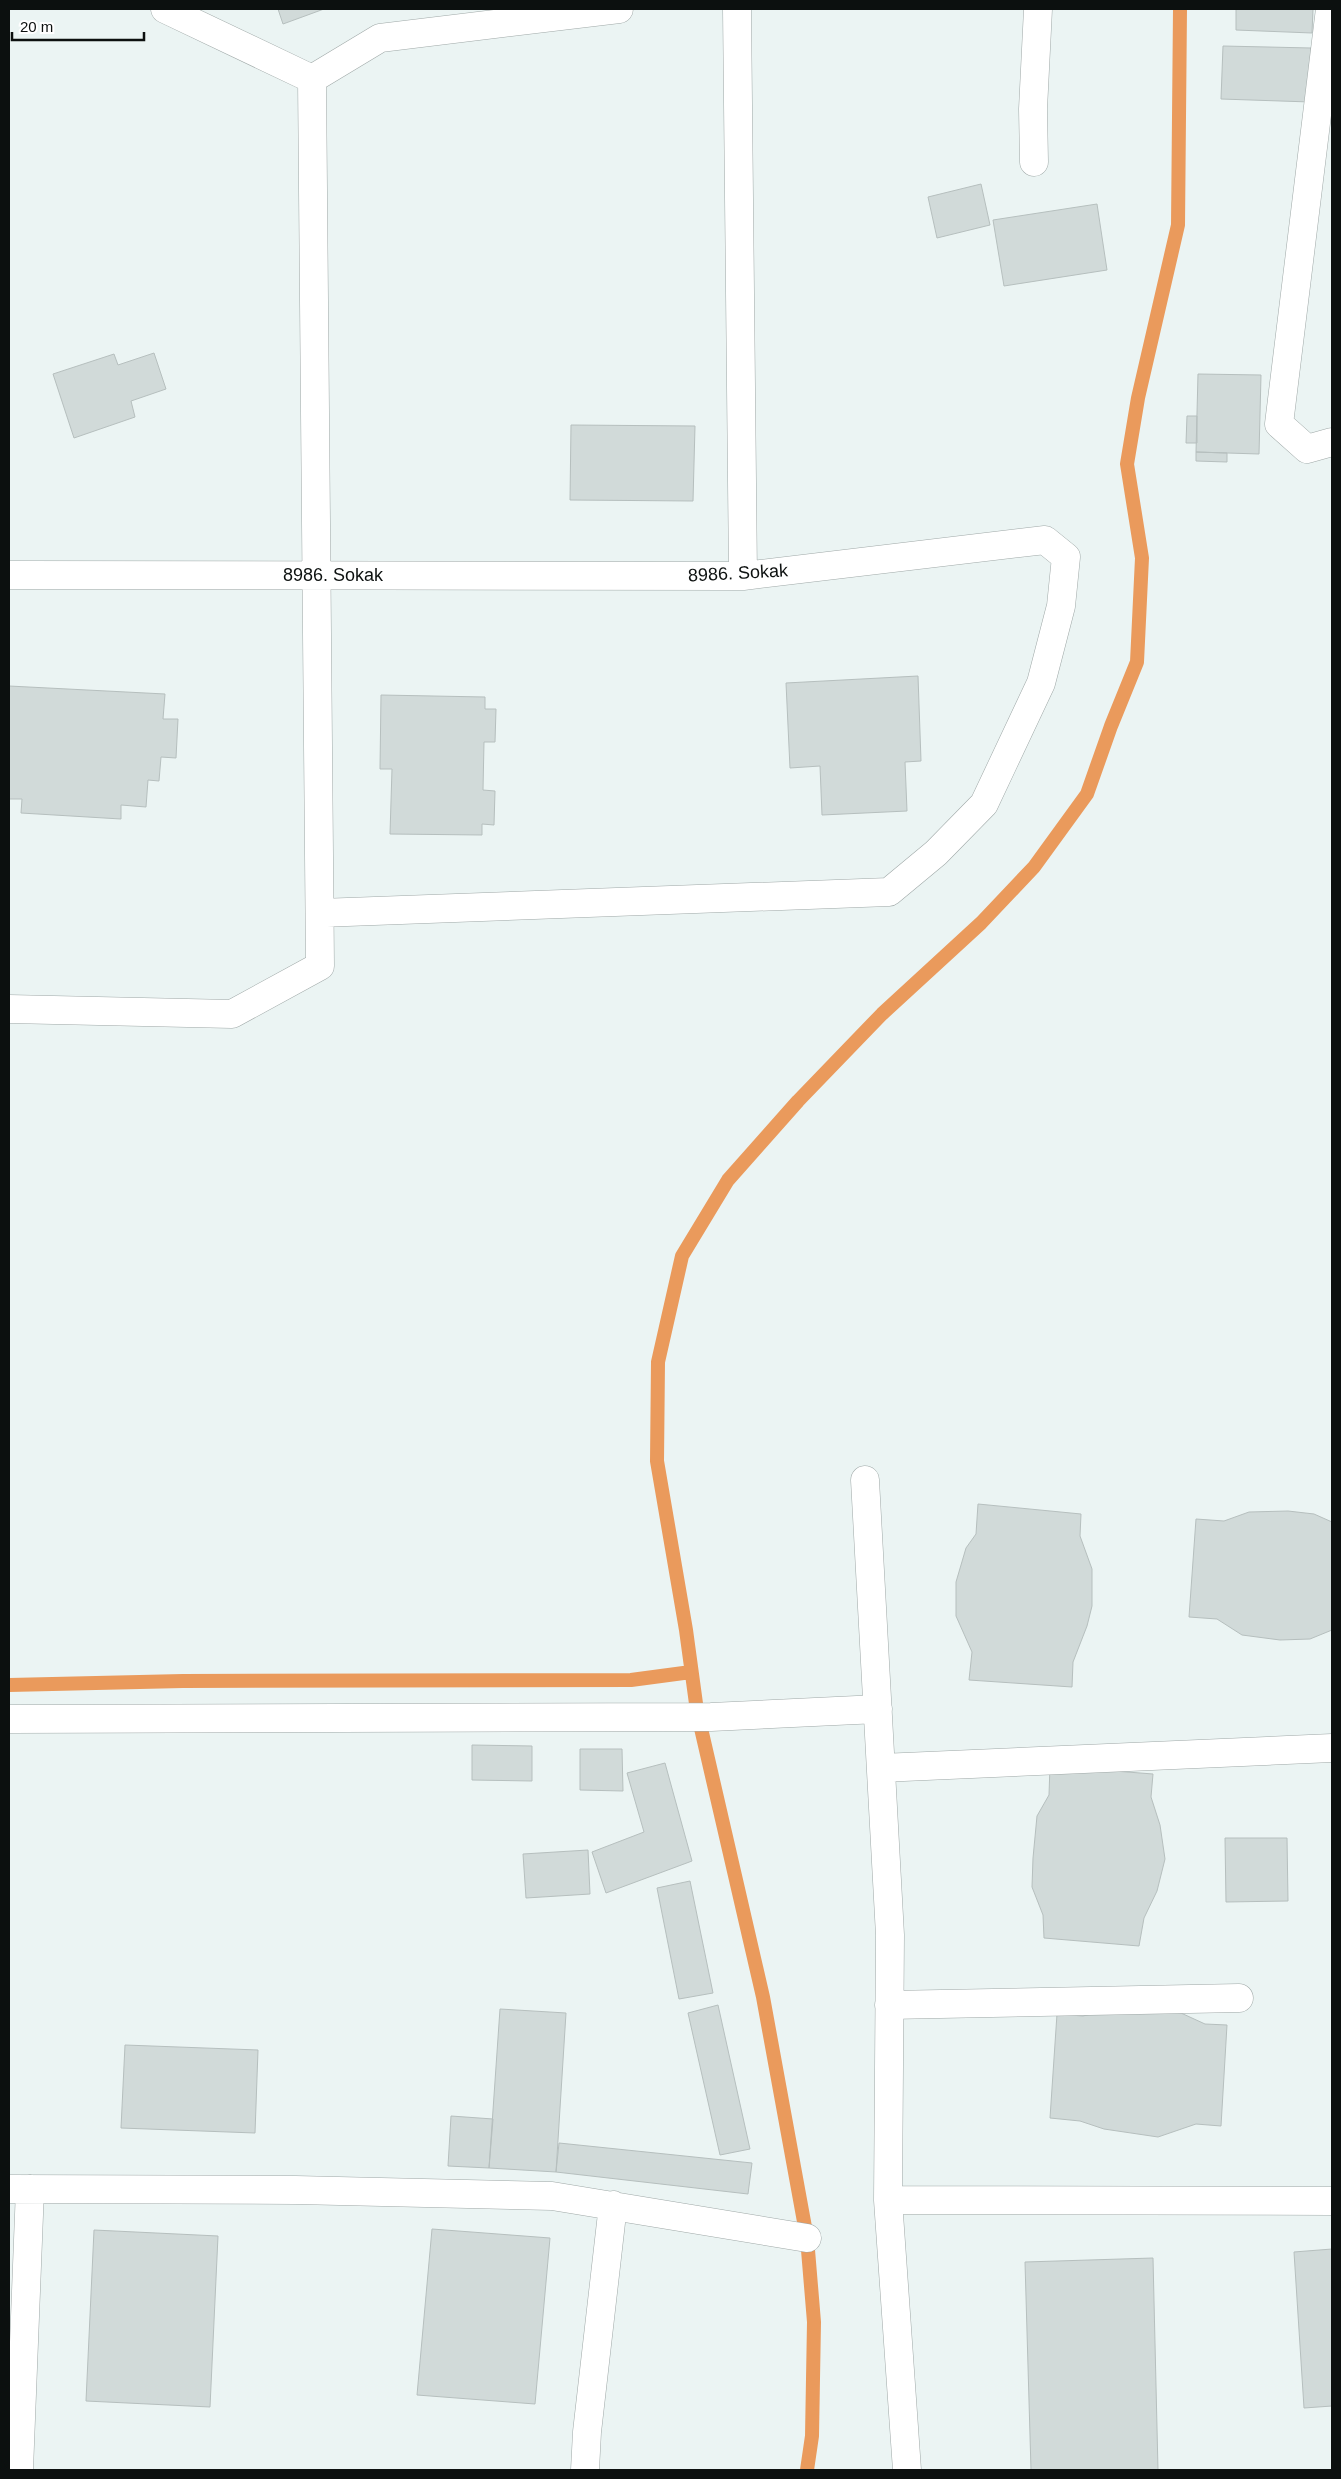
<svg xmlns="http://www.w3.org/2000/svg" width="1341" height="2479" font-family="Helvetica,sans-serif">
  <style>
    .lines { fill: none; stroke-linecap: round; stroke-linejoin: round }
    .stream { stroke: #ea9a5c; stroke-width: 14 }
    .building { fill: #d1dad9; stroke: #b6bfbe }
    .minor-casing { stroke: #9fa8a7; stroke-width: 29 }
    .minor { stroke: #fff; stroke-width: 28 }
    .labels { text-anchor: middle; stroke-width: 4; stroke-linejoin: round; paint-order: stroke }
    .street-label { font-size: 18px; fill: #0c100f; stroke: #fff }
  </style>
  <rect width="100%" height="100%" fill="#ebf4f3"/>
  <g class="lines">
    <path class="stream" d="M9,1685L183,1681L631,1680L691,1672
      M807,2470L812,2436L814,2322L807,2238L763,1997L697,1711L686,1630L657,1461L658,1362L682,1256L728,1180L798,1101L882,1014L981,923L1034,867L1087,794L1111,726L1137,662L1142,558L1127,464L1138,398L1178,225L1180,9"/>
  </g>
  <path class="building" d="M278,9H324L283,24Z
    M1236,9H1313L1312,33L1236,30Z
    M1223,46L1311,48L1310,102L1221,99Z
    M981,184L990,225L937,238L928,197Z
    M1097,204L1107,270L1004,286L993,220Z
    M154,353L166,389L131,401L135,417L74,438L53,374L114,354L118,365Z
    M1198,374L1261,375L1259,454L1196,452Z
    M1187,416H1197V443H1186Z
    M571,425L695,426L693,501L570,500Z
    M1196,452L1227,453V462L1196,461Z
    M918,676L921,761L905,762L907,811L822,815L820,766L790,768L786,683Z
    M9,686L165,694L163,719H178L176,758L161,757L159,781L148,780L146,807L121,805V819L21,813L22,799H9Z
    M381,695L485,697V709H496L495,742H484L483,790L495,791L494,825L482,824V835L390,834L392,769H380Z
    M978,1504L1081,1514L1080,1536L1092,1569V1606L1087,1626L1073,1662L1072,1687L969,1680L972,1652L956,1616V1582L966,1548L976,1534Z
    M1288,1511L1314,1514L1332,1522V1630L1310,1639L1280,1640L1242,1635L1217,1619L1189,1617L1196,1519L1224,1521L1249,1512Z
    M472,1745L532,1746V1781L472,1780Z
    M580,1749H622L623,1791L580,1790Z
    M665,1763L692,1861L606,1893L592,1852L644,1832L627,1773Z
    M1050,1766L1153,1774L1151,1797L1160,1825L1165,1859L1157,1891L1144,1918L1139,1946L1044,1938L1043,1915L1032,1887L1033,1858L1037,1816L1049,1795Z
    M1225,1838H1287L1288,1901L1226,1902Z
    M588,1850L590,1894L526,1898L523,1854Z
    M690,1881L713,1993L679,1999L657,1888Z
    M718,2005L750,2149L720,2155L688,2013Z
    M1126,2005L1181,2013L1205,2024L1227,2025L1221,2126L1196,2124L1158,2137L1104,2129L1080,2121L1050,2118L1057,2014L1083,2016Z
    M500,2009L566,2013L556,2172L489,2168Z
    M125,2045L258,2050L255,2133L121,2128Z
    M451,2116L493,2119L489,2168L448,2166Z
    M559,2143L752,2163L748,2194L556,2172Z
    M432,2229L550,2238L535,2404L417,2395Z
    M94,2230L218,2236L210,2407L86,2401Z
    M1332,2249V2406L1304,2408L1294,2252Z
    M1153,2258L1158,2470H1031L1025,2262Z"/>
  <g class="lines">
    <g class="minor-casing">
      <path id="minor" d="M737,9L743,576
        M1330,9L1279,424L1307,449L1332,442
        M312,79L380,38L619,9
        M1034,162L1033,109L1038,9
        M9,575L743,576L1045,540L1066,557L1061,606L1041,683L984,804L936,853L889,892L320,913
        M9,1009L232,1014L320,966L312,79L165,9
        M865,1480L890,1935L888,2200L907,2470
        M9,1719L711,1717L878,1709
        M881,1768L1332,1748
        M889,2005L1239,1998
        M9,2189L296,2190L552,2196L807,2238
        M888,2200L1332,2201
        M19,2470L30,2189
        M585,2470L587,2432L613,2205"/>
    </g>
    <use href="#minor" class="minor"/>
  </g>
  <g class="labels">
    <g class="street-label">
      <text transform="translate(738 573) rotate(-3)" y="6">8986. Sokak</text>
      <text x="333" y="581">8986. Sokak</text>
    </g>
  </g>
  <rect width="1341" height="2479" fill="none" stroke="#0c100f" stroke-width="20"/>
  <path d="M12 32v8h132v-8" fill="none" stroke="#0c100f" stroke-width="2.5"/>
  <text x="20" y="32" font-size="15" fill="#0c100f" stroke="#ffffff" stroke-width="4" paint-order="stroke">20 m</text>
</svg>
